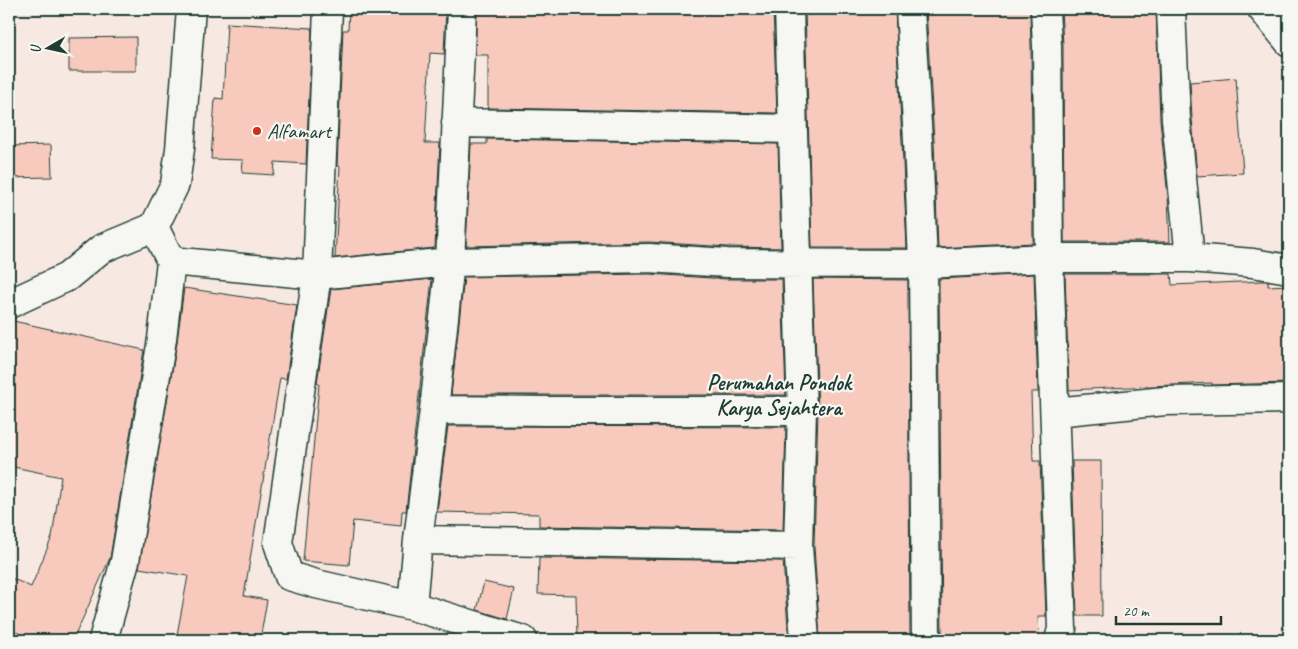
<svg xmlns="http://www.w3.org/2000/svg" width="1298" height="649" font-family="Caveat,sans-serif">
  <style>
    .building { fill: #f8cabd; stroke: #1f3d34 }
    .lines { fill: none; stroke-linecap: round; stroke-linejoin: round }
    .minor-casing { stroke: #1f3d34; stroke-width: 31 }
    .tertiary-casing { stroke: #1f3d34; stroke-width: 31 }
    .minor { stroke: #f6f6f2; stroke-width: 28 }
    .tertiary { stroke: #f6f6f2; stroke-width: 28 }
    .poi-dot { fill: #c8321e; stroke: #f6f6f2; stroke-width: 2 }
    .labels { text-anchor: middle; stroke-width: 4.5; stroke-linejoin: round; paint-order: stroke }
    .poi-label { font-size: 21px; fill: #1f3d34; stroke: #f6f6f2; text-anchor: start }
    .neighbourhood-label { font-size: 22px; font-weight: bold; fill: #1f3d34; stroke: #f6f6f2 }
  </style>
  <rect width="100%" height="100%" fill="#f7e9e2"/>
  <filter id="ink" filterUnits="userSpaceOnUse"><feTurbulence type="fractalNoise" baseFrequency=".02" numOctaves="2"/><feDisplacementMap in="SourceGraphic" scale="10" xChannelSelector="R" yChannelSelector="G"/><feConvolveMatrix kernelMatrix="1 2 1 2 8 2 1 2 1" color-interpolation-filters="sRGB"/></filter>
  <g filter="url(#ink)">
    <path class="building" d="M349,9H446L444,54L430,53L425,143H440L435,248L335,258L340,166H337L343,30H348Z
      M477,9H773L777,113L488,108V55H475Z
      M805,9H895L902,142L907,248H812Z
      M926,9H1030L1031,46L1033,243L938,248L934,140Z
      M1061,9H1156L1160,120L1168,197L1170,242H1064L1063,45Z
      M227,23L312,28L306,164L275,162L274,175L242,173L243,160L211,159L215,98L223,99Z
      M136,37V71H69V38Z
      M1236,78L1243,173L1197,176L1192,118L1190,82Z
      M487,139L778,144L781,248L728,247L649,242L466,246L471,144H487Z
      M51,145L52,177L9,178V146Z
      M649,274L726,279H782L786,395H451L464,277Z
      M1034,274L1038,392H1031L1033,461H1040L1046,616H1038L1039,640H942L939,279Z
      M1065,274H1171L1172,285L1264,281H1268V286L1289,285V383L1212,385V383L1069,390Z
      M432,279L406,511H402L401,526L353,521L349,565L303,561L319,384L317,383L331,289Z
      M813,279L908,280L910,640H820L814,546L818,411Z
      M184,288L297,305L286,379L280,378L244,596L267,600L260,640H176L188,576L139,568L177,342Z
      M9,320L144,350L110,558L73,640H34L9,629V577L31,587L52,537L61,477L9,466Z
      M448,426L786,427L783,530L539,526V514L437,512Z
      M1072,461H1101L1102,616H1077Z
      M539,558L783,561L789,640H577L576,595L538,594Z
      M484,582L514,589L507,619L477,610Z"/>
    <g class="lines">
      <g class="minor-casing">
        <path id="minor" d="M328,9L317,275L278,543L289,576L316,584L412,606L523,640
          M789,9L802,411L798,546L805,640
          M910,9L918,141L923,264L926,640
          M1045,9L1047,45L1049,258L1062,629L1059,640
          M1171,9L1176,119L1190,258
          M1262,9L1289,42
          M456,123L793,129
          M171,261L317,275L450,262L649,258L727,263L923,264L1049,258H1190L1253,263L1289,269
          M434,410L549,411H802
          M1055,412L1165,401L1289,399
          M418,540L798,546
          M412,606L418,540L434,410L450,262L462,9
          M103,640L125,561L162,339L171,261L154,227"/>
      </g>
      <g class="tertiary-casing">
        <path id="tertiary" d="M9,304L67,277L101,249L154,227L175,184L180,149L191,9"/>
      </g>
      <use href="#minor" class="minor"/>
      <use href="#tertiary" class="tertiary"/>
    </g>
  </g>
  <circle class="poi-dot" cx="257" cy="131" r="5"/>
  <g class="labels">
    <g class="poi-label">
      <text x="267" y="138">Alfamart</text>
    </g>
    <g class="neighbourhood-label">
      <text x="779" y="390">Perumahan Pondok<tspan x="779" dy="25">Karya Sejahtera</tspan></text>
    </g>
  </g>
  <rect width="1298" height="649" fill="none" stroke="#f6f6f2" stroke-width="30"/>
  <rect x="15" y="15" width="1268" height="619" fill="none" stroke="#1f3d34" stroke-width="2" filter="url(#ink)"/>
  <g transform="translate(48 48) rotate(261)" stroke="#f6f6f2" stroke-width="4" paint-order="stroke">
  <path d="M0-4L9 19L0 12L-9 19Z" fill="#1f3d34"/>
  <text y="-8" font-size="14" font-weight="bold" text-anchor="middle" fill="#1f3d34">U</text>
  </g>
  <path d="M1116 616v8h105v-8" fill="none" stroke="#1f3d34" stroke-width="2.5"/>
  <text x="1123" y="616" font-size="15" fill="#1f3d34" stroke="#f6f6f2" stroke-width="4" paint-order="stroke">20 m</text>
</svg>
